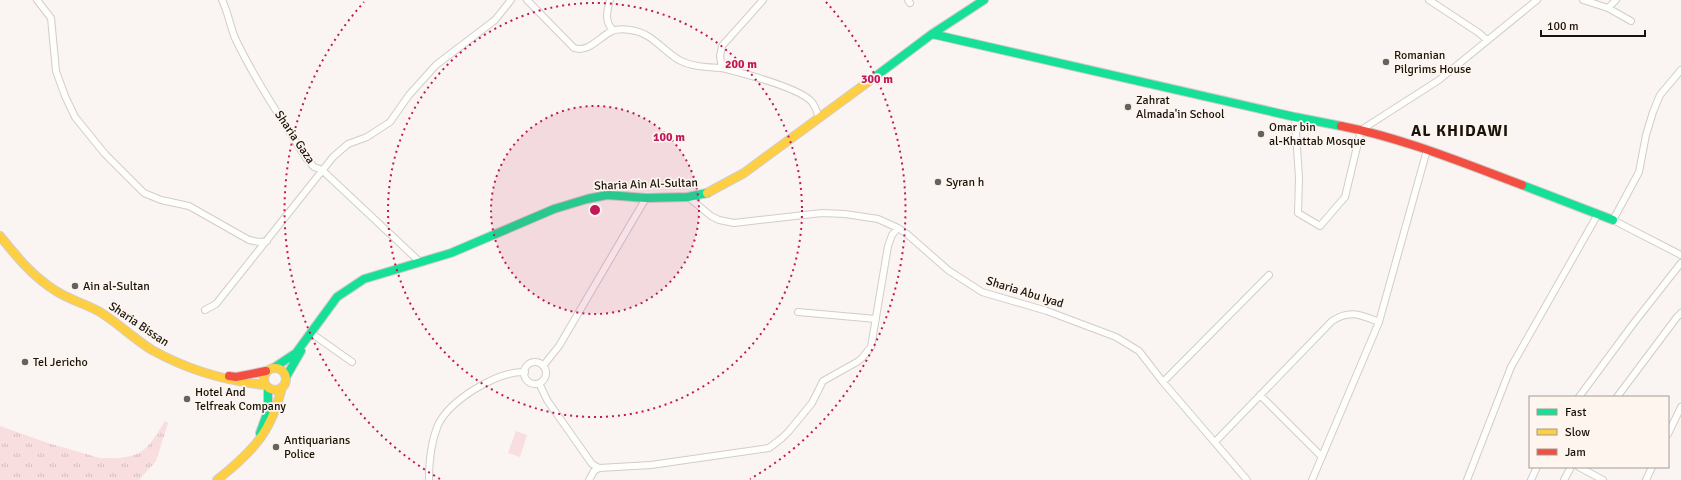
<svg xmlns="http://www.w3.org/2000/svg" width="1681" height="480" font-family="Signika,sans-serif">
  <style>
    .park { fill: url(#park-tufts) }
    .garden { fill: #f8dede }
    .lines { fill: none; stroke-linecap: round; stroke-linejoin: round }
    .street-casing { stroke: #d2cdc8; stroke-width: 8 }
    .fast-casing { stroke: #d2cdc8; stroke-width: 10 }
    .slow-casing { stroke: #d2cdc8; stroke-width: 10 }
    .jam-casing { stroke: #d2cdc8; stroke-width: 10 }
    .street { stroke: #fefefd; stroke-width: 6 }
    .fast { stroke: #16e098; stroke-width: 8 }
    .slow { stroke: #ffcf43; stroke-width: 8 }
    .jam { stroke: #f24e42; stroke-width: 8 }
    .ring { fill: none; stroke: #c2185b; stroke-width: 2; stroke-dasharray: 2 4 }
    .poi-dot { fill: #68625c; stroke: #fdf5ee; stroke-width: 1.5 }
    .labels { text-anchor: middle; stroke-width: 3.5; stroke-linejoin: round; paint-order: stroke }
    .poi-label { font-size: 12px; fill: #19130c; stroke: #fdf5ee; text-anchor: start }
    .street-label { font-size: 12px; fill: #19130c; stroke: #fdf5ee }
    .district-label { font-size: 16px; font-weight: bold; letter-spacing: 1px; fill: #19130c; stroke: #fdf5ee }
    .centre { fill: #c2185b; stroke: #fdf5ee; stroke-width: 2 }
    .ring-label { font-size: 12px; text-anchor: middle; font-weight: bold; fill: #c2185b; stroke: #fdf5ee; stroke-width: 3.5; stroke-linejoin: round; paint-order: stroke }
  </style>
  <defs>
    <pattern id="park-tufts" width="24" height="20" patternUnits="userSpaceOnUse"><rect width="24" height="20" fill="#f8dede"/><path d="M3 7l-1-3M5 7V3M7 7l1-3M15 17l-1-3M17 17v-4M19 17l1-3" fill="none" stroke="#d4bebd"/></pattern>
  </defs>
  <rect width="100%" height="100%" fill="#faf5f2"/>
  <path class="park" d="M165,421L168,423L156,461L139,480H0V426L48,443L100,458C140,459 145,454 165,421Z"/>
  <path class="garden" d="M516,431L527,435L520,457L508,453Z"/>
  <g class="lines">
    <g class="street-casing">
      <path id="street" d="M37,0L51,18L56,71L65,96L75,117L105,154L144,193L161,200L189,206L249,240L259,242L267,241
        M222,0C228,12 230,26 235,38C255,80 281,118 306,158L314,167L322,170L421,263
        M527,0L574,48C589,53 599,37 612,31C617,29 624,29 630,30C651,32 662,50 679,60C692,67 707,67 722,68
        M610,0C607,11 604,21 613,30
        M763,0L722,46L720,56L722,68C742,73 797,87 811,101C815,105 817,112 819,118
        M908,0L910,3
        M1429,0L1479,33L1487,40
        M1583,0L1608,8
        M1616,0L1608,8L1631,21
        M1681,70L1660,95L1653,112L1646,135L1639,172L1613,220L1681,255
        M1295,117L1299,178L1298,213L1320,226L1345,197L1361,130L1439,80L1537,0
        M688,197L711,216L719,220L734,223L822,213L845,214L878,219L898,228L907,234L948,270L982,292L1047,311L1116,337L1139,351L1163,382L1247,480
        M205,310L216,304L333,157L348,144L367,137L390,122L409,95L436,65L495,20L511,0
        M798,312L876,319
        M311,333L352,362
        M524 373a11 11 0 1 1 22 0a11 11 0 1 1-22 0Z
        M543,366L559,346L646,198
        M1163,382L1269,275
        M539,383L547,400L592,464L599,468L651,465L769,448L782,438L789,431L812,403L823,381L857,362L862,358L871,347L888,246L892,235L898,228
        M1260,395L1322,457
        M1579,397L1633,324L1681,263
        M1617,397L1677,317L1681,313
        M1668,434L1681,407
        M1215,442L1332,321C1350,309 1361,315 1379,322
        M1579,467L1603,480
        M429,480C429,462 431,442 438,425C450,400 497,371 525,372
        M589,480L594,471L599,468
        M1312,480L1379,322L1427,150
        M1467,480L1511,367L1598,214
        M1531,480L1537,467
        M1564,480L1571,467
        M1646,480L1652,467"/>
    </g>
    <g class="fast-casing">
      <path id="fast" d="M932,34L1295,117L1341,126
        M872,79L932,34L984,0
        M1522,185L1613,220
        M275,367L296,353L337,297L364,279L451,253L554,209L587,199L607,195L646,198L688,197L707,193
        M286,377L301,351
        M260,433L268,411V388"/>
    </g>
    <g class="slow-casing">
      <path id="slow" d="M707,193L744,173L872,79
        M0,236C17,257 33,277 56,291C70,300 86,304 100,312C118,323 134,339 152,350C186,369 227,381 265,385
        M264 379a11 11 0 1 1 22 0a11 11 0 1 1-22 0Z
        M217,480C253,451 271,433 282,387"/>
    </g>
    <g class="jam-casing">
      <path id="jam" d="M1341,126C1403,138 1463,163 1522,185
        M229,376L236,377L266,371"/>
    </g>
    <use href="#street" class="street"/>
    <use href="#fast" class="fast"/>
    <use href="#slow" class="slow"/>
    <use href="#jam" class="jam"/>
  </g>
  <circle cx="595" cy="210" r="104" fill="#c2185b" fill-opacity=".12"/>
  <g class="ring">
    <circle cx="595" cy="210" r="104"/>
    <circle cx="595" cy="210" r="207"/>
    <path d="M440 479A311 311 0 0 1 364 2M826 2A311 311 0 0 1 750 479"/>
  </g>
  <g class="poi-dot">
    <circle cx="1386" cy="62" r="4"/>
    <circle cx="1128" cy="107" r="4"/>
    <circle cx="1261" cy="134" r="4"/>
    <circle cx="938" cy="182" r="4"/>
    <circle cx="75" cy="286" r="4"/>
    <circle cx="25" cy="362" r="4"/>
    <circle cx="187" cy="399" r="4"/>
    <circle cx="276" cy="447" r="4"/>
  </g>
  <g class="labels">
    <g class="poi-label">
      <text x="1394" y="59">Romanian<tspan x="1394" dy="14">Pilgrims House</tspan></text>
      <text x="1136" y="104">Zahrat<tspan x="1136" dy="14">Almada'in School</tspan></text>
      <text x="1269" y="131">Omar bin<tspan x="1269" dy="14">al-Khattab Mosque</tspan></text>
      <text x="946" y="186">Syran h</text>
      <text x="83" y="290">Ain al-Sultan</text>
      <text x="33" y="366">Tel Jericho</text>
      <text x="195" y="396">Hotel And<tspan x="195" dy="14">Telfreak Company</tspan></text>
      <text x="284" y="444">Antiquarians<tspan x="284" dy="14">Police</tspan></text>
    </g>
    <g class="street-label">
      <text transform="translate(295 137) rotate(56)" y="4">Sharia Gaza</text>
      <text transform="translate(646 184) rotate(-2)" y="4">Sharia Ain Al-Sultan</text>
      <text transform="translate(1025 292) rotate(17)" y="4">Sharia Abu Iyad</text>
      <text transform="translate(139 324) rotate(34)" y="4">Sharia Bissan</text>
    </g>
    <g class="district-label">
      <text x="1460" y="136">AL KHIDAWI</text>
    </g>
  </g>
  <circle cx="595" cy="210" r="6" class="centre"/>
  <g class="ring-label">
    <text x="741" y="68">200 m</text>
    <text x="877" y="83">300 m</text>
    <text x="669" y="141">100 m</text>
  </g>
  <rect x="1529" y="396" width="140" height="72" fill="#fdf5ee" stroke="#a29b94"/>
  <rect x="1537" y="409" width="20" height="6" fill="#16e098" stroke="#a29b94"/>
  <text x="1565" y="416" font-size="12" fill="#19130c">Fast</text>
  <rect x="1537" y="429" width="20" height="6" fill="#ffcf43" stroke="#a29b94"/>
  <text x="1565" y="436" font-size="12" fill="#19130c">Slow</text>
  <rect x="1537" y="449" width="20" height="6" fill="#f24e42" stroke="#a29b94"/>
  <text x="1565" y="456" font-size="12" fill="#19130c">Jam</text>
  <path d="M1541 30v6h104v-6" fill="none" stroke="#19130c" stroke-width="2"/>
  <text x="1547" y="30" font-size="12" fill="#19130c" stroke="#fdf5ee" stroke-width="3" paint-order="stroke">100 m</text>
</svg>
